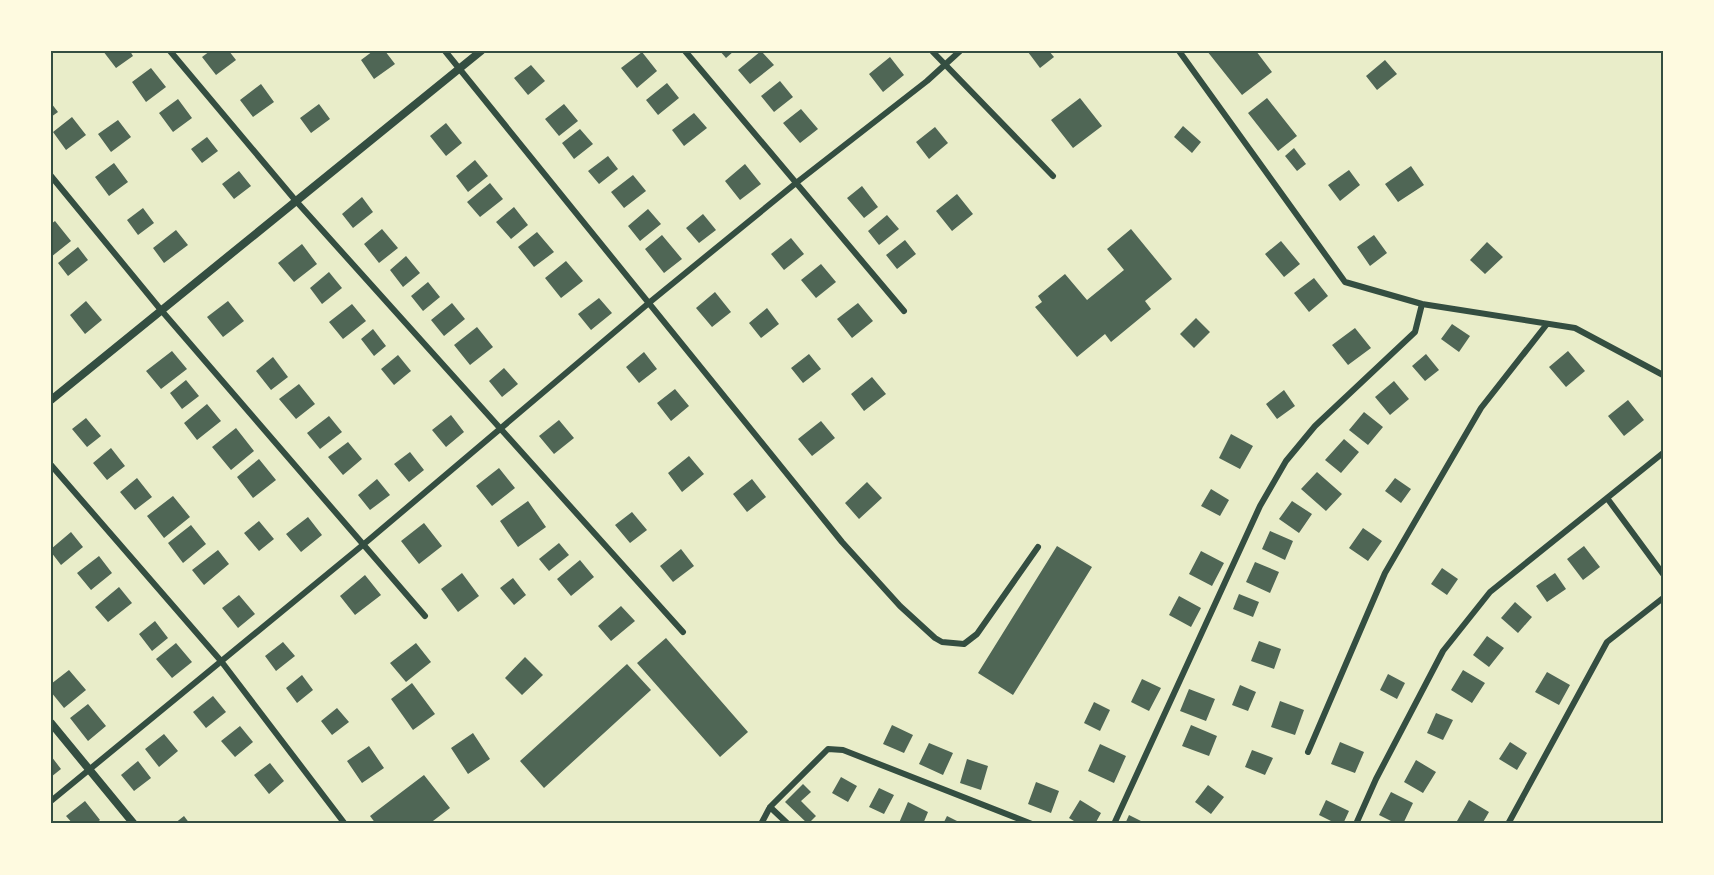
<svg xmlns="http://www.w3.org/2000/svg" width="1714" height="875" font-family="'Noto Sans',sans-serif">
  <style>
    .building { fill: #4f6655 }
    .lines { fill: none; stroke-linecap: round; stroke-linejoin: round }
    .minor { stroke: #344e41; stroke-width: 6 }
    .tertiary { stroke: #344e41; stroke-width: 8 }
    .neatline { fill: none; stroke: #344e41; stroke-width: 2 }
  </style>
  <rect width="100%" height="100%" fill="#e9edc9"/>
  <path class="building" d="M103,51H130L133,56L116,68Z
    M210,51H229L236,60L216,75L202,57Z
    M373,51H385L395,64L374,79L361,60Z
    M720,51H734L726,58Z
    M761,51L774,65L750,84L738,70Z
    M1029,51H1049L1054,57L1040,68L1028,52Z
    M1207,51H1256L1272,72L1242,95Z
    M642,52L657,71L637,88L621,68Z
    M890,57L904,75L883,92L869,74Z
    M1385,60L1397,74L1377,90L1366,76Z
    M531,65L545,81L528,95L514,78Z
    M151,68L166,87L146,102L132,82Z
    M780,81L793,97L774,112L761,96Z
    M667,83L679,98L658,115L646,100Z
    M261,84L274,102L253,117L240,100Z
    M1080,98L1102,126L1073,148L1051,120Z
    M1267,98L1297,136L1278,151L1248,113Z
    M178,99L192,118L173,132L159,113Z
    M51,103L58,112L51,117Z
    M319,104L330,119L311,133L300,118Z
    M564,104L578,121L559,136L545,119Z
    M801,109L818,129L800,143L783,123Z
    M694,113L707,128L684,146L672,130Z
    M72,117L86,135L66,150L53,132Z
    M118,120L131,137L111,152L98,134Z
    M446,123L462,143L446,156L430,136Z
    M1183,126L1201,142L1192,153L1174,137Z
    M935,127L948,143L929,159L916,142Z
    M580,129L593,144L574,159L562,143Z
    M207,137L218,151L202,163L191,149Z
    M1294,148L1306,164L1297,171L1285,156Z
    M608,156L618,169L599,184L588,171Z
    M475,160L488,176L468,192L456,176Z
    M114,163L128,182L109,196L95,177Z
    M745,164L761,184L740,200L725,181Z
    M1411,166L1424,185L1398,202L1385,184Z
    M1349,170L1360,185L1340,201L1328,185Z
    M239,171L251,186L234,199L222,184Z
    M633,175L646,191L624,208L611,192Z
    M490,183L503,199L480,217L467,202Z
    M862,186L878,207L864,218L847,198Z
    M957,194L973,214L952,231L936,211Z
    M362,197L373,212L353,228L342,214Z
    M514,207L528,225L511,239L496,222Z
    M143,208L154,223L138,235L127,220Z
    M648,209L661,224L640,241L628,226Z
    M703,214L716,230L699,243L686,228Z
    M887,215L899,229L879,245L868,231Z
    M55,221L71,241L51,257V224Z
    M382,229L398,248L379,263L364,244Z
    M1131,229L1172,279L1145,301L1151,309L1111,342L1105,334L1077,357L1035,307L1042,302L1038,296L1065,274L1087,300L1124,270L1107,249Z
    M176,230L188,245L164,263L153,248Z
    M537,232L554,252L534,267L518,247Z
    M662,235L682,259L664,273L645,249Z
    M1374,235L1387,253L1370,266L1357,247Z
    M791,238L804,254L784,270L771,254Z
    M905,240L916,254L897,269L886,255Z
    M1281,241L1300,264L1284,277L1265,254Z
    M1487,242L1503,257L1485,274L1470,260Z
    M302,244L317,264L294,282L278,263Z
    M78,247L88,260L68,276L58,263Z
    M406,256L420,273L403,287L390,270Z
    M566,261L583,281L561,298L545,278Z
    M821,264L836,282L816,298L801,280Z
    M329,272L342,288L322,304L310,288Z
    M1314,278L1328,296L1309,312L1294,293Z
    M428,282L440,297L423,311L411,296Z
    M715,292L731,312L712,327L696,308Z
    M599,298L612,313L591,330L578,314Z
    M86,301L102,320L85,334L70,315Z
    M228,301L244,321L223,337L207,317Z
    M452,303L465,319L444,336L431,320Z
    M858,303L873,321L852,338L837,319Z
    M352,304L366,321L343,339L329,322Z
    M767,308L779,324L761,338L749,323Z
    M1196,318L1210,332L1194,348L1180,334Z
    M1452,324L1470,336L1459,352L1441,339Z
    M477,327L493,347L470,365L454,345Z
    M1355,328L1371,348L1348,365L1332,345Z
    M373,329L386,346L374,356L361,339Z
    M172,351L187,369L161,389L146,371Z
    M1568,351L1585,371L1566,387L1549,367Z
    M644,352L657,369L639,383L626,367Z
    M809,354L821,369L803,383L791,368Z
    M1426,354L1439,370L1425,381L1412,366Z
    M398,355L411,371L394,385L381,369Z
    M273,357L288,377L271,390L256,371Z
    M504,368L518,384L502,397L489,381Z
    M872,377L886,394L864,411L851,394Z
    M186,380L199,396L182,409L170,393Z
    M1394,381L1409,399L1390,415L1375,397Z
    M299,384L315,404L296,419L279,399Z
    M675,389L689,406L671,421L657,403Z
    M1284,390L1295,406L1277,419L1266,404Z
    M1628,400L1644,420L1624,436L1608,416Z
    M207,404L221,421L197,440L184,423Z
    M1364,412L1383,427L1368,445L1349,430Z
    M451,415L464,432L446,447L432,430Z
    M329,416L342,432L320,449L307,433Z
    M86,418L101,436L87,447L72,429Z
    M559,420L574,438L554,454L539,436Z
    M821,421L835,438L812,456L798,439Z
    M236,428L254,451L231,470L212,447Z
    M1231,434L1253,446L1240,469L1219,458Z
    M1344,439L1359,452L1341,473L1325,460Z
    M348,442L362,459L343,475L328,457Z
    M111,448L125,466L107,480L93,463Z
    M410,452L424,470L409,482L394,464Z
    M689,456L704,474L682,492L668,473Z
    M259,459L276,480L253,498L237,477Z
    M499,468L515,488L492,506L476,486Z
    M1317,472L1342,494L1326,511L1301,489Z
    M137,478L152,497L135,510L120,492Z
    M1395,478L1411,489L1401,503L1385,491Z
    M377,479L390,495L370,510L358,495Z
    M752,479L766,497L747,512L733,494Z
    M867,482L882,498L859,519L845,503Z
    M1211,489L1229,500L1220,516L1201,506Z
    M173,496L190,517L164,538L147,516Z
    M528,501L546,527L518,547L500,521Z
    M1292,501L1312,514L1299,533L1279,519Z
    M632,512L647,530L630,543L615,525Z
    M308,517L322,535L301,552L286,534Z
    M259,521L274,539L259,551L244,533Z
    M424,523L442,546L419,564L401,541Z
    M191,525L206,544L183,563L168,543Z
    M1363,528L1382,541L1368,561L1349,548Z
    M1270,531L1293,541L1285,560L1262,549Z
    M71,532L83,547L61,565L51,552V549Z
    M559,543L569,555L549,571L539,559Z
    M1057,546L1092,567L1013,695L978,673Z
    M1584,546L1600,567L1583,580L1567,559Z
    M681,549L694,566L673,582L660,566Z
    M218,550L229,564L204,585L192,570Z
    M1201,551L1224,563L1212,586L1189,574Z
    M99,556L112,573L91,590L77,573Z
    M580,560L594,577L571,596L557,579Z
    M1255,562L1279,572L1270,593L1246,582Z
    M1442,568L1458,579L1447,595L1431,584Z
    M462,573L479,596L458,612L441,589Z
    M1555,573L1566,589L1547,602L1536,586Z
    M365,575L381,595L355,615L340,596Z
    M513,578L526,595L514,605L500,588Z
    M119,587L132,603L108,622L95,607Z
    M1239,594L1259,602L1253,617L1233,609Z
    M239,595L255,614L238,628L222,608Z
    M1179,596L1201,608L1191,627L1169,615Z
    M1515,602L1532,617L1518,633L1501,618Z
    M621,606L635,621L611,641L598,626Z
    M155,621L168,638L152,651L139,634Z
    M1487,636L1504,648L1489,667L1473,655Z
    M666,638L748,732L720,757L637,663Z
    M1259,641L1281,649L1274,669L1251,661Z
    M283,642L295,656L276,671L265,656Z
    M176,643L192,662L172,678L156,659Z
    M416,643L431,662L406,682L390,663Z
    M525,657L543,675L522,695L505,678Z
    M627,664L651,690L544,788L520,761Z
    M69,670L86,690L64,708L51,692V684Z
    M1463,670L1485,683L1472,703L1451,690Z
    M1547,672L1570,685L1559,705L1535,692Z
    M1388,674L1405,683L1397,699L1380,690Z
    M302,675L313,690L297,703L286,688Z
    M1142,679L1161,688L1149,711L1131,702Z
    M412,683L435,714L413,730L391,699Z
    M1240,685L1256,692L1248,711L1232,705Z
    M1189,689L1215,699L1206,721L1180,711Z
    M213,696L226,712L206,728L193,712Z
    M1280,701L1304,710L1295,735L1271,727Z
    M1094,702L1110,710L1100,731L1084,723Z
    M88,704L106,726L88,741L70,718Z
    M337,708L349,722L332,735L321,721Z
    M1436,713L1453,720L1443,740L1427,733Z
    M892,725L913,735L904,753L883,744Z
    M1191,725L1217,736L1209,756L1182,746Z
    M240,726L253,742L235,757L221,741Z
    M473,733L490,759L468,774L451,748Z
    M164,734L178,751L159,767L145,749Z
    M1340,742L1364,752L1355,773L1331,764Z
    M1510,742L1527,753L1517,770L1499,759Z
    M929,743L953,753L943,775L919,764Z
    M1100,744L1126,756L1114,783L1088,771Z
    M369,746L384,768L362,783L347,761Z
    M1252,750L1273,758L1265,775L1245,767Z
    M51,756L61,769L51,777Z
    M967,759L988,766L981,790L960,783Z
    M1416,760L1436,772L1423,793L1404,782Z
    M138,761L151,778L134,791L121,775Z
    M270,763L284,781L269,794L254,775Z
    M424,775L450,808L429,824H376L370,816Z
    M841,777L857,786L848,802L832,793Z
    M1036,782L1059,791L1051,813L1028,804Z
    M803,784L811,792L801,801L816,816L808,824L785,802Z
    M1208,785L1224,797L1211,814L1195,802Z
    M879,788L894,795L884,814L869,807Z
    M1391,792L1413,803L1403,824H1397L1379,815Z
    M1080,800L1101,813L1095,824H1079L1069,818Z
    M1326,800L1349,811L1343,824H1337L1319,815Z
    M1469,800L1489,812L1482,824H1462L1457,821Z
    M85,801L100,820L95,824H73L66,816Z
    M908,802L928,812L923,824L899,823Z
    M1129,815L1147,824H1125Z
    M184,816L190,824H174Z
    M947,816L963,824H943Z"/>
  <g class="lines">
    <path class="minor" d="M170,51L296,201L683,632
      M445,51L842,542L900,606L935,638L942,642L964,644L977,634L1038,547
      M685,51L904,311
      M932,51L1053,176
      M1179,51L1345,282L1422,304L1575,328L1663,375
      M51,176L161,310L425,616
      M51,465L221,661L345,824
      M1607,498L1663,574
      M1308,752L1385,573L1481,408L1547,324
      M51,801L364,544L650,302L796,183L927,81L960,51
      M770,807L788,824
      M761,824L770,807L828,749L843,750L1032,824
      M1114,824L1260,506L1286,461L1315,426L1415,332L1422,304
      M1356,824L1376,779L1443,651L1490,592L1663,453
      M1508,824L1607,642L1663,598"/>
    <path class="tertiary" d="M51,400L481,51
      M51,723L134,824"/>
  </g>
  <rect width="1714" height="875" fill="none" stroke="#fefae0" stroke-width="105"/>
  <rect x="52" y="52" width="1610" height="770" class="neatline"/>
</svg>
